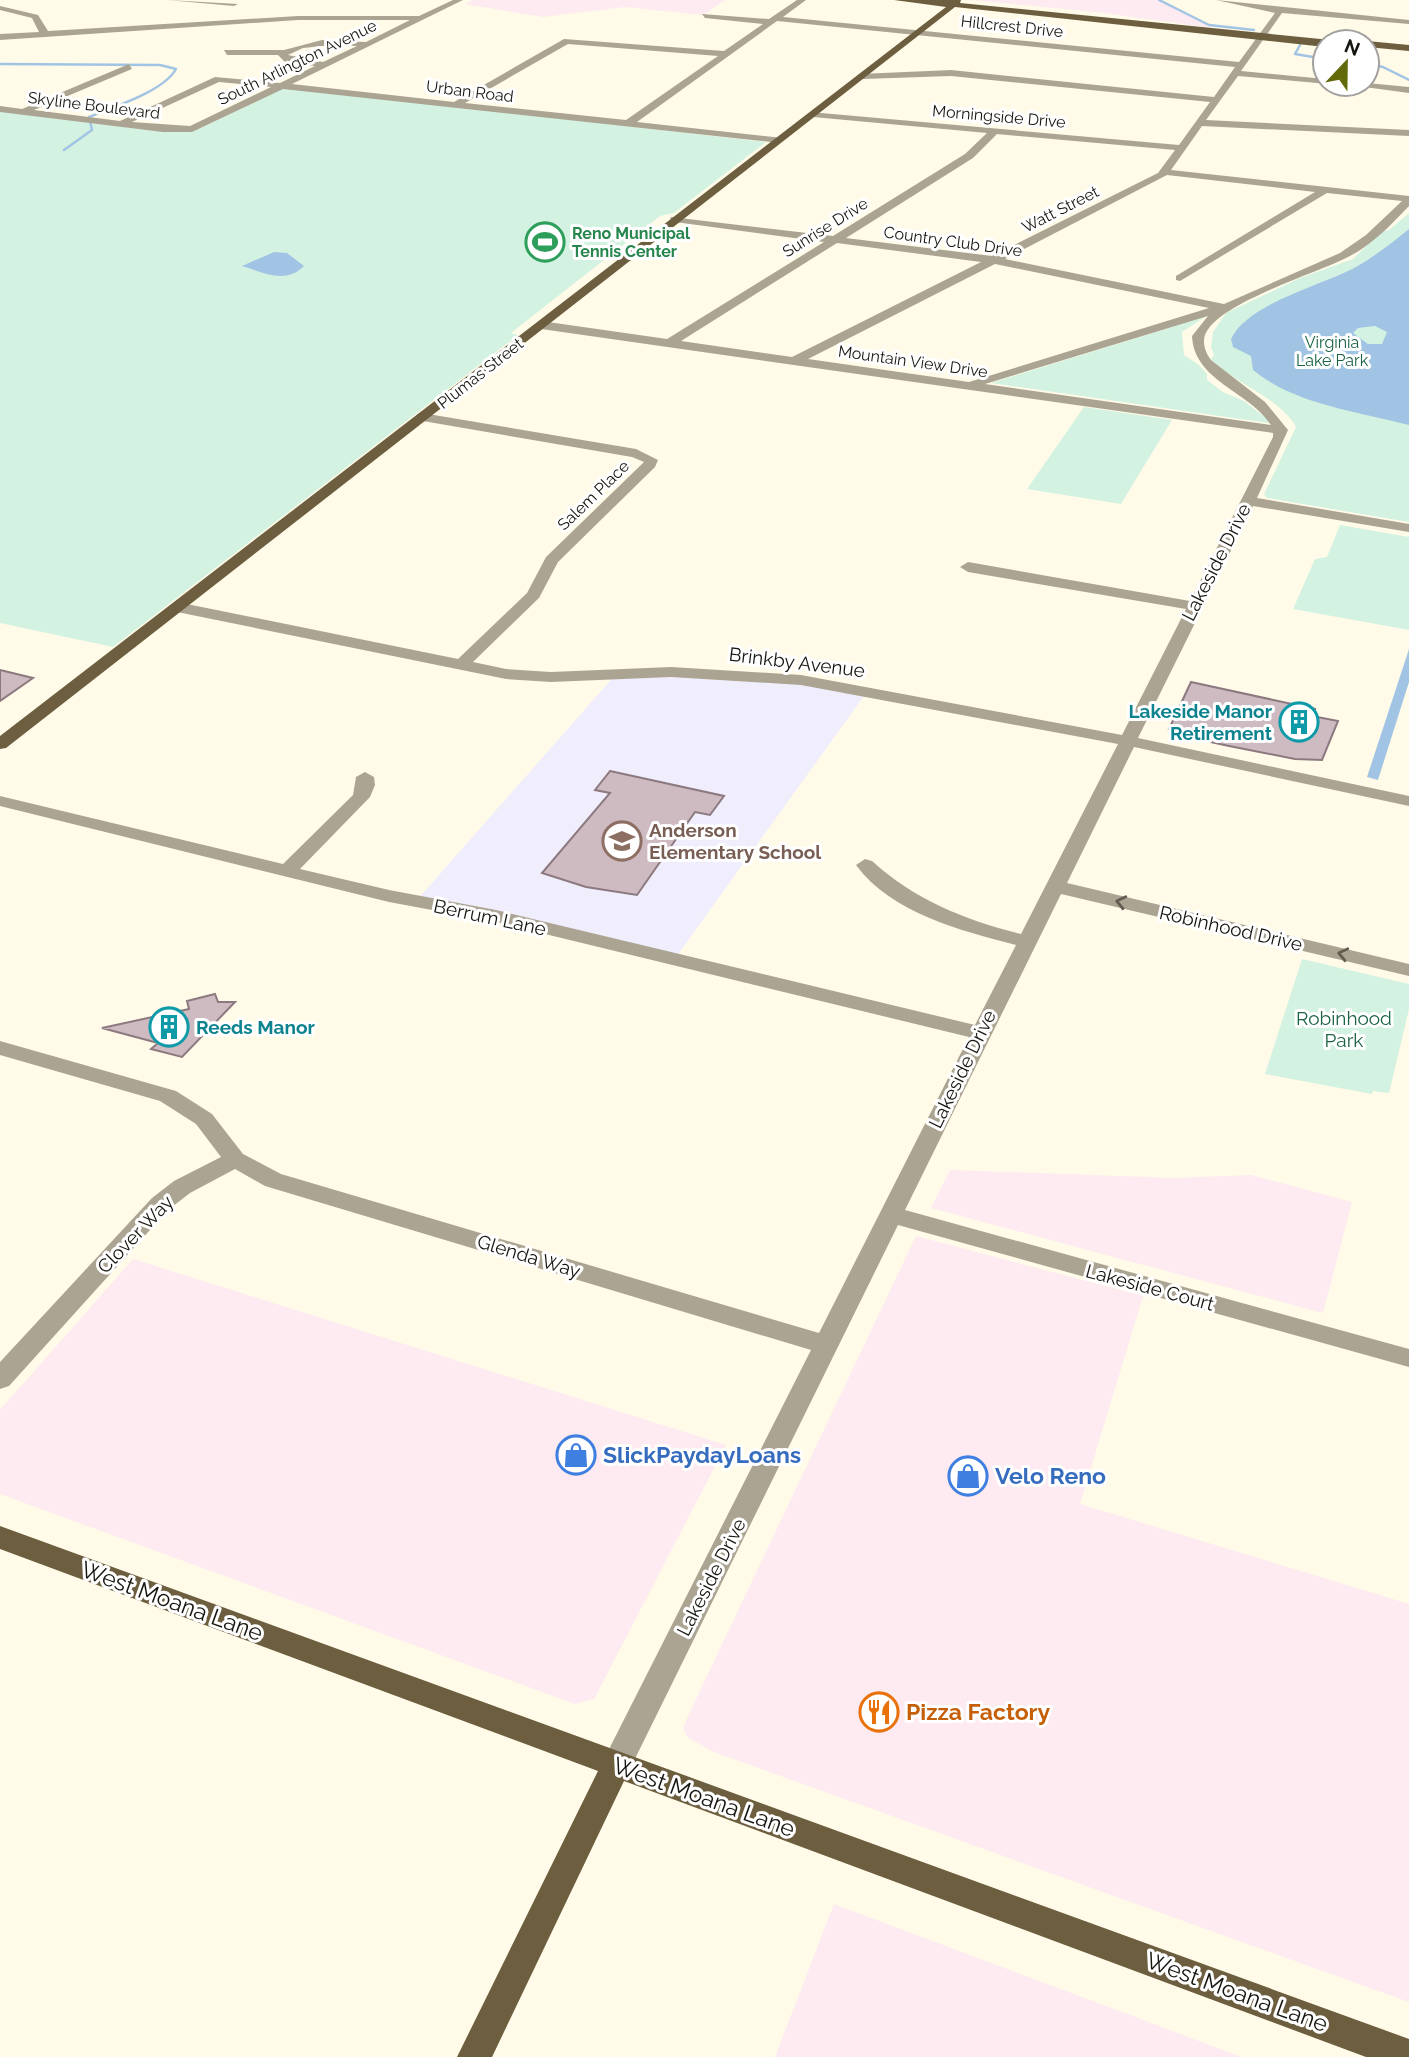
<svg xmlns="http://www.w3.org/2000/svg" width="1409" height="2057" font-family="Raleway,sans-serif">
  <style>
    .commercial { fill: #feeaf1 }
    .education { fill: #f0eefc }
    .green { fill: #d4f2e1 }
    .water { fill: #a2c4e4; fill-rule: evenodd }
    .lines { fill: none; stroke-linecap: round; stroke-linejoin: round }
    .stream { stroke: #a2c4e4; stroke-width: 2.5 }
    .building { fill: #cebac1; stroke: #8c7980; stroke-width: 2 }
    .minor { fill: #aca493; fill-rule: evenodd }
    .major { fill: #6c5e3f; fill-rule: evenodd }
    .oneway { stroke: #625c51 }
    .labels { text-anchor: middle; stroke-width: 6; stroke-linejoin: round; paint-order: stroke }
    .far-street-label { font-size: 16px; fill: #17150f; stroke: #fff }
    .far-leisure-label { font-size: 16px; font-weight: bold; fill: #27864d; stroke: #fff; text-anchor: start }
    .far-park-label { font-size: 16px; fill: #1b6343; stroke: #fff }
    .street-label { font-size: 19px; fill: #17150f; stroke: #fff }
    .culture-label { font-size: 19px; font-weight: bold; fill: #0d838f; stroke: #fff; text-anchor: end }
    .education-label { font-size: 19px; font-weight: bold; fill: #785e54; stroke: #fff; text-anchor: start }
    .park-label { font-size: 19px; fill: #1b6343; stroke: #fff }
    .near-shop-label { font-size: 23px; font-weight: bold; fill: #366cbe; stroke: #fff; text-anchor: start }
    .near-street-label { font-size: 23px; fill: #17150f; stroke: #fff }
    .near-food-label { font-size: 23px; font-weight: bold; fill: #c56008; stroke: #fff; text-anchor: start }
  </style>
  <rect width="100%" height="100%" fill="#fffbe8"/>
  <path class="commercial" d="M472,0H725L703,15L625,7L543,17L465,4Z
    M971,0H1157L1212,28L1096,12Z
    M950,1170L1174,1178L1251,1175L1352,1202L1323,1313L931,1208Z
    M916,1236L1143,1296L1080,1504L1409,1604V2002L714,1752L687,1737L683,1728L689,1714Z
    M133,1259L726,1445L594,1699L575,1704L0,1494V1410Z
    M834,1904L1141,2019L1241,2057H775Z"/>
  <path class="education" d="M616,674L761,677L866,693L674,960L416,901Z"/>
  <path class="green" d="M286,87L766,142L674,213L660,216L511,333L518,335L113,647L0,623V110L189,131L201,128Z
    M1409,213V522L1267,498L1264,494L1296,427C1279,397 1235,384 1211,359L1214,355L1211,347L1213,332L1226,313L1300,278L1353,259L1382,231L1389,230Z
    M1205,317L1182,332L1184,355L1199,365L1207,374V380L1223,392L1244,401L1270,421L1268,423L991,383Z
    M1084,407L1172,420L1121,504L1027,489Z
    M1340,525L1409,537V630L1293,609L1315,559L1327,557Z
    M1302,959L1409,984V1009L1389,1093L1373,1091L1372,1094L1265,1074Z"/>
  <path class="water" d="M1409,229V425C1357,411 1296,405 1253,370L1251,356L1233,347L1231,339C1248,303 1321,286 1356,267C1375,256 1392,243 1409,229ZM1375,326L1387,332L1382,344H1368L1353,333L1358,328Z
    M274,252L287,253L304,266C285,285 263,272 242,266Z
    M1409,649V682L1378,780L1367,777Z"/>
  <g class="lines">
    <path class="stream" d="M1159,0L1209,25L1254,30
      M1300,45L1295,54L1325,59
      M0,64L160,65L176,69C163,92 113,107 89,117L92,130L64,150
      M1367,64L1383,67L1409,80"/>
  </g>
  <path class="building" d="M0,670L33,678L0,701Z
    M1191,682L1315,709L1312,716L1338,721L1322,760L1295,759L1229,746L1192,738L1194,734L1169,729Z
    M610,771L724,796L710,815L695,812L637,895L586,887L542,873L610,793L595,790Z
    M215,994L218,1002H235L182,1057L151,1049L158,1043L102,1028L189,1009L187,1001Z"/>
  <g class="lines">
    <path class="minor" d="M167,0L238,4L234,6Z
      M453,0H463L292,84L454,102L564,39L724,51L763,24L705,18L702,14L769,19L797,0H806L783,17L1239,62L1275,13L1216,0L1409,20V24L1282,13L1241,71L1325,79L1328,84L1238,76L1206,120L1409,130V136L1202,126L1171,170L1409,196V206C1390,226 1371,246 1346,258C1315,274 1217,303 1205,335C1202,344 1206,353 1211,360L1265,402L1288,430L1257,498L1409,524V532L1253,506L1138,738L1409,796V806L1134,747L1067,883L1409,964V976L1061,894L905,1210L1409,1349V1367L898,1225L627,1775L616,1779L605,1775L601,1765L811,1350L265,1186L235,1169L190,1193L168,1210L9,1386L0,1389V1362L152,1198L174,1181L221,1157L196,1124L160,1101L0,1055V1041L176,1091L212,1114L243,1154L281,1174L819,1333L969,1037L496,922L389,902L0,806V796L283,864L353,795L356,777L365,772L374,777L375,785L370,797L300,869L389,890L496,910L975,1025L1016,945C962,931 891,913 856,865L865,859L872,861C915,900 965,920 1021,934L1118,744L801,685L671,677L551,682L506,679L177,612L169,607L177,602L458,659L527,593L546,557L644,462L632,457L417,420V414L422,413L636,449L658,460L655,467L558,562L539,598L473,662L506,669L551,672L671,667L801,675L1122,735L1186,609L968,572L960,567L968,562L1190,601L1273,437V433L541,329L535,325L541,321L667,339L824,242L675,222L670,219L671,217L833,236L965,154L987,133L813,117L810,112L1179,145L1210,102L951,76L863,79L860,74L951,70L1214,97L1235,67L777,21L637,122L783,138L780,143L283,89L192,132H163L0,112V106L22,109L129,64L132,69L34,110L120,121L215,77L280,83L315,66L285,62L278,55H227L224,50H284L322,40L366,42L410,20H298L0,40V34L39,32L32,18L0,10V6L38,15L48,31L298,16H419ZM568,44L718,56L626,120L465,103ZM332,45L357,46L323,62L288,55L303,48ZM219,82L271,87L190,126L132,122ZM997,134L1175,150L1158,173L992,256L846,238L973,158ZM1167,175L1315,192L1176,276V280L1180,281L1327,193L1402,201L1366,235L1340,253L1224,304L1005,259ZM837,243L981,262L792,357L681,341ZM995,264L1209,308L969,382L808,359ZM1208,316L1192,336C1194,381 1249,391 1271,425L985,384Z
      M1367,83L1409,87V93L1342,84Z"/>
    <path class="major" d="M894,0H961L960,3L1351,42H1325V47L955,7L6,748L0,749V736L946,7Z
      M1367,41L1409,45V51L1367,47Z
      M0,1526L1409,2039V2057H1366L624,1781L492,2057H457L598,1771L0,1549Z"/>
  </g>
  <defs><path id="oneway-chevron" d="M-2-3.5L2.5 0L-2 3.5" fill="none" stroke-width="1.6" stroke-linecap="round" stroke-linejoin="round" transform="scale(1.75)"/></defs>
  <g class="oneway">
    <use href="#oneway-chevron" transform="translate(1121 902) rotate(-167)"/>
    <use href="#oneway-chevron" transform="translate(1343 954) rotate(-167)"/>
  </g>
  <defs>
    <g id="stadium-ring" transform="scale(2.0125)"><circle r="9.5" fill="#fff" stroke="#2e9e5b" stroke-width="1.5"/><path d="M0-5a6.5 5 0 1 0 0 10a6.5 5 0 1 0 0-10ZM-3.5-1.8h7v3.6h-7Z" fill="#2e9e5b"/></g>
    <g id="building-ring" transform="scale(2.0125)"><circle r="9.5" fill="#fff" stroke="#0f9aa8" stroke-width="1.5"/><path d="M-4-6H4V6H1V3H-1V6H-4ZM-2.5-4.3h1.7v1.8h-1.7ZM.8-4.3h1.7v1.8H.8ZM-2.5-1h1.7V.8h-1.7ZM.8-1h1.7V.8H.8Z" fill="#0f9aa8"/></g>
    <g id="school-ring" transform="scale(2.0125)"><circle r="9.5" fill="#fff" stroke="#8d6e63" stroke-width="1.5"/><path d="M0-5L7-2L0 1L-7-2ZM-4 1L0 2.5L4 1V4Q0 6-4 4Z" fill="#8d6e63"/></g>
    <g id="shop-ring" transform="scale(2.0125)"><circle r="9.5" fill="#fff" stroke="#3f7fe0" stroke-width="1.5"/><path d="M-5-2.5h2.3a2.7 3.5 0 0 1 5.4 0H5L5.5 6h-11ZM-1.5-2.5h3a1.5 2.3 0 0 0-3 0Z" fill="#3f7fe0"/></g>
    <g id="restaurant-ring" transform="scale(2.0125)"><circle r="9.5" fill="#fff" stroke="#e8710a" stroke-width="1.5"/><path d="M-5-6h1v4h1v-4h1v4h1v-4h1v5L-1.5 .5V6h-2V.5L-5-1ZM5-6V6H3V1.5H1.5Q1.5-4 5-6Z" fill="#e8710a"/></g>
  </defs>
  <g fill-rule="evenodd">
    <use href="#stadium-ring" x="545" y="242"/>
    <use href="#building-ring" x="1299" y="722"/>
    <use href="#school-ring" x="622" y="841"/>
    <use href="#building-ring" x="169" y="1027"/>
    <use href="#shop-ring" x="576" y="1455"/>
    <use href="#shop-ring" x="968" y="1476"/>
    <use href="#restaurant-ring" x="879" y="1712"/>
  </g>
  <g class="labels">
    <g class="far-street-label">
      <text transform="translate(1012 26) rotate(6)" y="6">Hillcrest Drive</text>
      <text transform="translate(297 62) rotate(-26)" y="6">South Arlington Avenue</text>
      <text transform="translate(470 91) rotate(7)" y="6">Urban Road</text>
      <text transform="translate(94 105) rotate(7)" y="6">Skyline Boulevard</text>
      <text transform="translate(999 116) rotate(5)" y="6">Morningside Drive</text>
      <text transform="translate(1060 209) rotate(-27)" y="6">Watt Street</text>
      <text transform="translate(825 227) rotate(-32)" y="6">Sunrise Drive</text>
      <text transform="translate(953 241) rotate(8)" y="6">Country Club Drive</text>
      <text transform="translate(913 361) rotate(8)" y="6">Mountain View Drive</text>
      <text transform="translate(480 373) rotate(-38)" y="6">Plumas Street</text>
      <text transform="translate(593 495) rotate(-44)" y="6">Salem Place</text>
    </g>
    <g class="far-leisure-label">
      <text x="572" y="239">Reno Municipal<tspan x="572" dy="18">Tennis Center</tspan></text>
    </g>
    <g class="far-park-label">
      <text x="1332" y="348">Virginia<tspan x="1332" dy="18">Lake Park</tspan></text>
    </g>
    <g class="street-label">
      <text transform="translate(1216 562) rotate(-63)" y="7">Lakeside Drive</text>
      <text transform="translate(797 662) rotate(7)" y="7">Brinkby Avenue</text>
      <text transform="translate(490 917) rotate(12)" y="7">Berrum Lane</text>
      <text transform="translate(1231 928) rotate(13)" y="7">Robinhood Drive</text>
      <text transform="translate(962 1069) rotate(-64)" y="7">Lakeside Drive</text>
      <text transform="translate(135 1234) rotate(-46)" y="7">Clover Way</text>
      <text transform="translate(529 1256) rotate(17)" y="7">Glenda Way</text>
      <text transform="translate(1150 1287) rotate(15)" y="7">Lakeside Court</text>
      <text transform="translate(711 1577) rotate(-63)" y="7">Lakeside Drive</text>
    </g>
    <g class="culture-label">
      <text x="1272" y="718">Lakeside Manor<tspan x="1272" dy="22">Retirement</tspan></text>
      <text x="196" y="1034" text-anchor="start">Reeds Manor</text>
    </g>
    <g class="education-label">
      <text x="649" y="837">Anderson<tspan x="649" dy="22">Elementary School</tspan></text>
    </g>
    <g class="park-label">
      <text x="1344" y="1025">Robinhood<tspan x="1344" dy="22">Park</tspan></text>
    </g>
    <g class="near-shop-label">
      <text x="603" y="1463">SlickPaydayLoans</text>
      <text x="995" y="1484">Velo Reno</text>
    </g>
    <g class="near-street-label">
      <text transform="translate(172 1601) rotate(20)" y="8">West Moana Lane</text>
      <text transform="translate(704 1797) rotate(20)" y="8">West Moana Lane</text>
      <text transform="translate(1237 1992) rotate(20)" y="8">West Moana Lane</text>
    </g>
    <g class="near-food-label">
      <text x="906" y="1720">Pizza Factory</text>
    </g>
  </g>
  <g transform="translate(1346 63) rotate(22)"><circle r="33" fill="#ffffff" stroke="#a2a19f" stroke-width="2"/>
  <path d="M0-5L12 26L0 18L-12 26Z" fill="#61690b"/>
  <text y="-10" font-size="19" font-weight="bold" text-anchor="middle" fill="#17150f">N</text>
  </g>
</svg>
